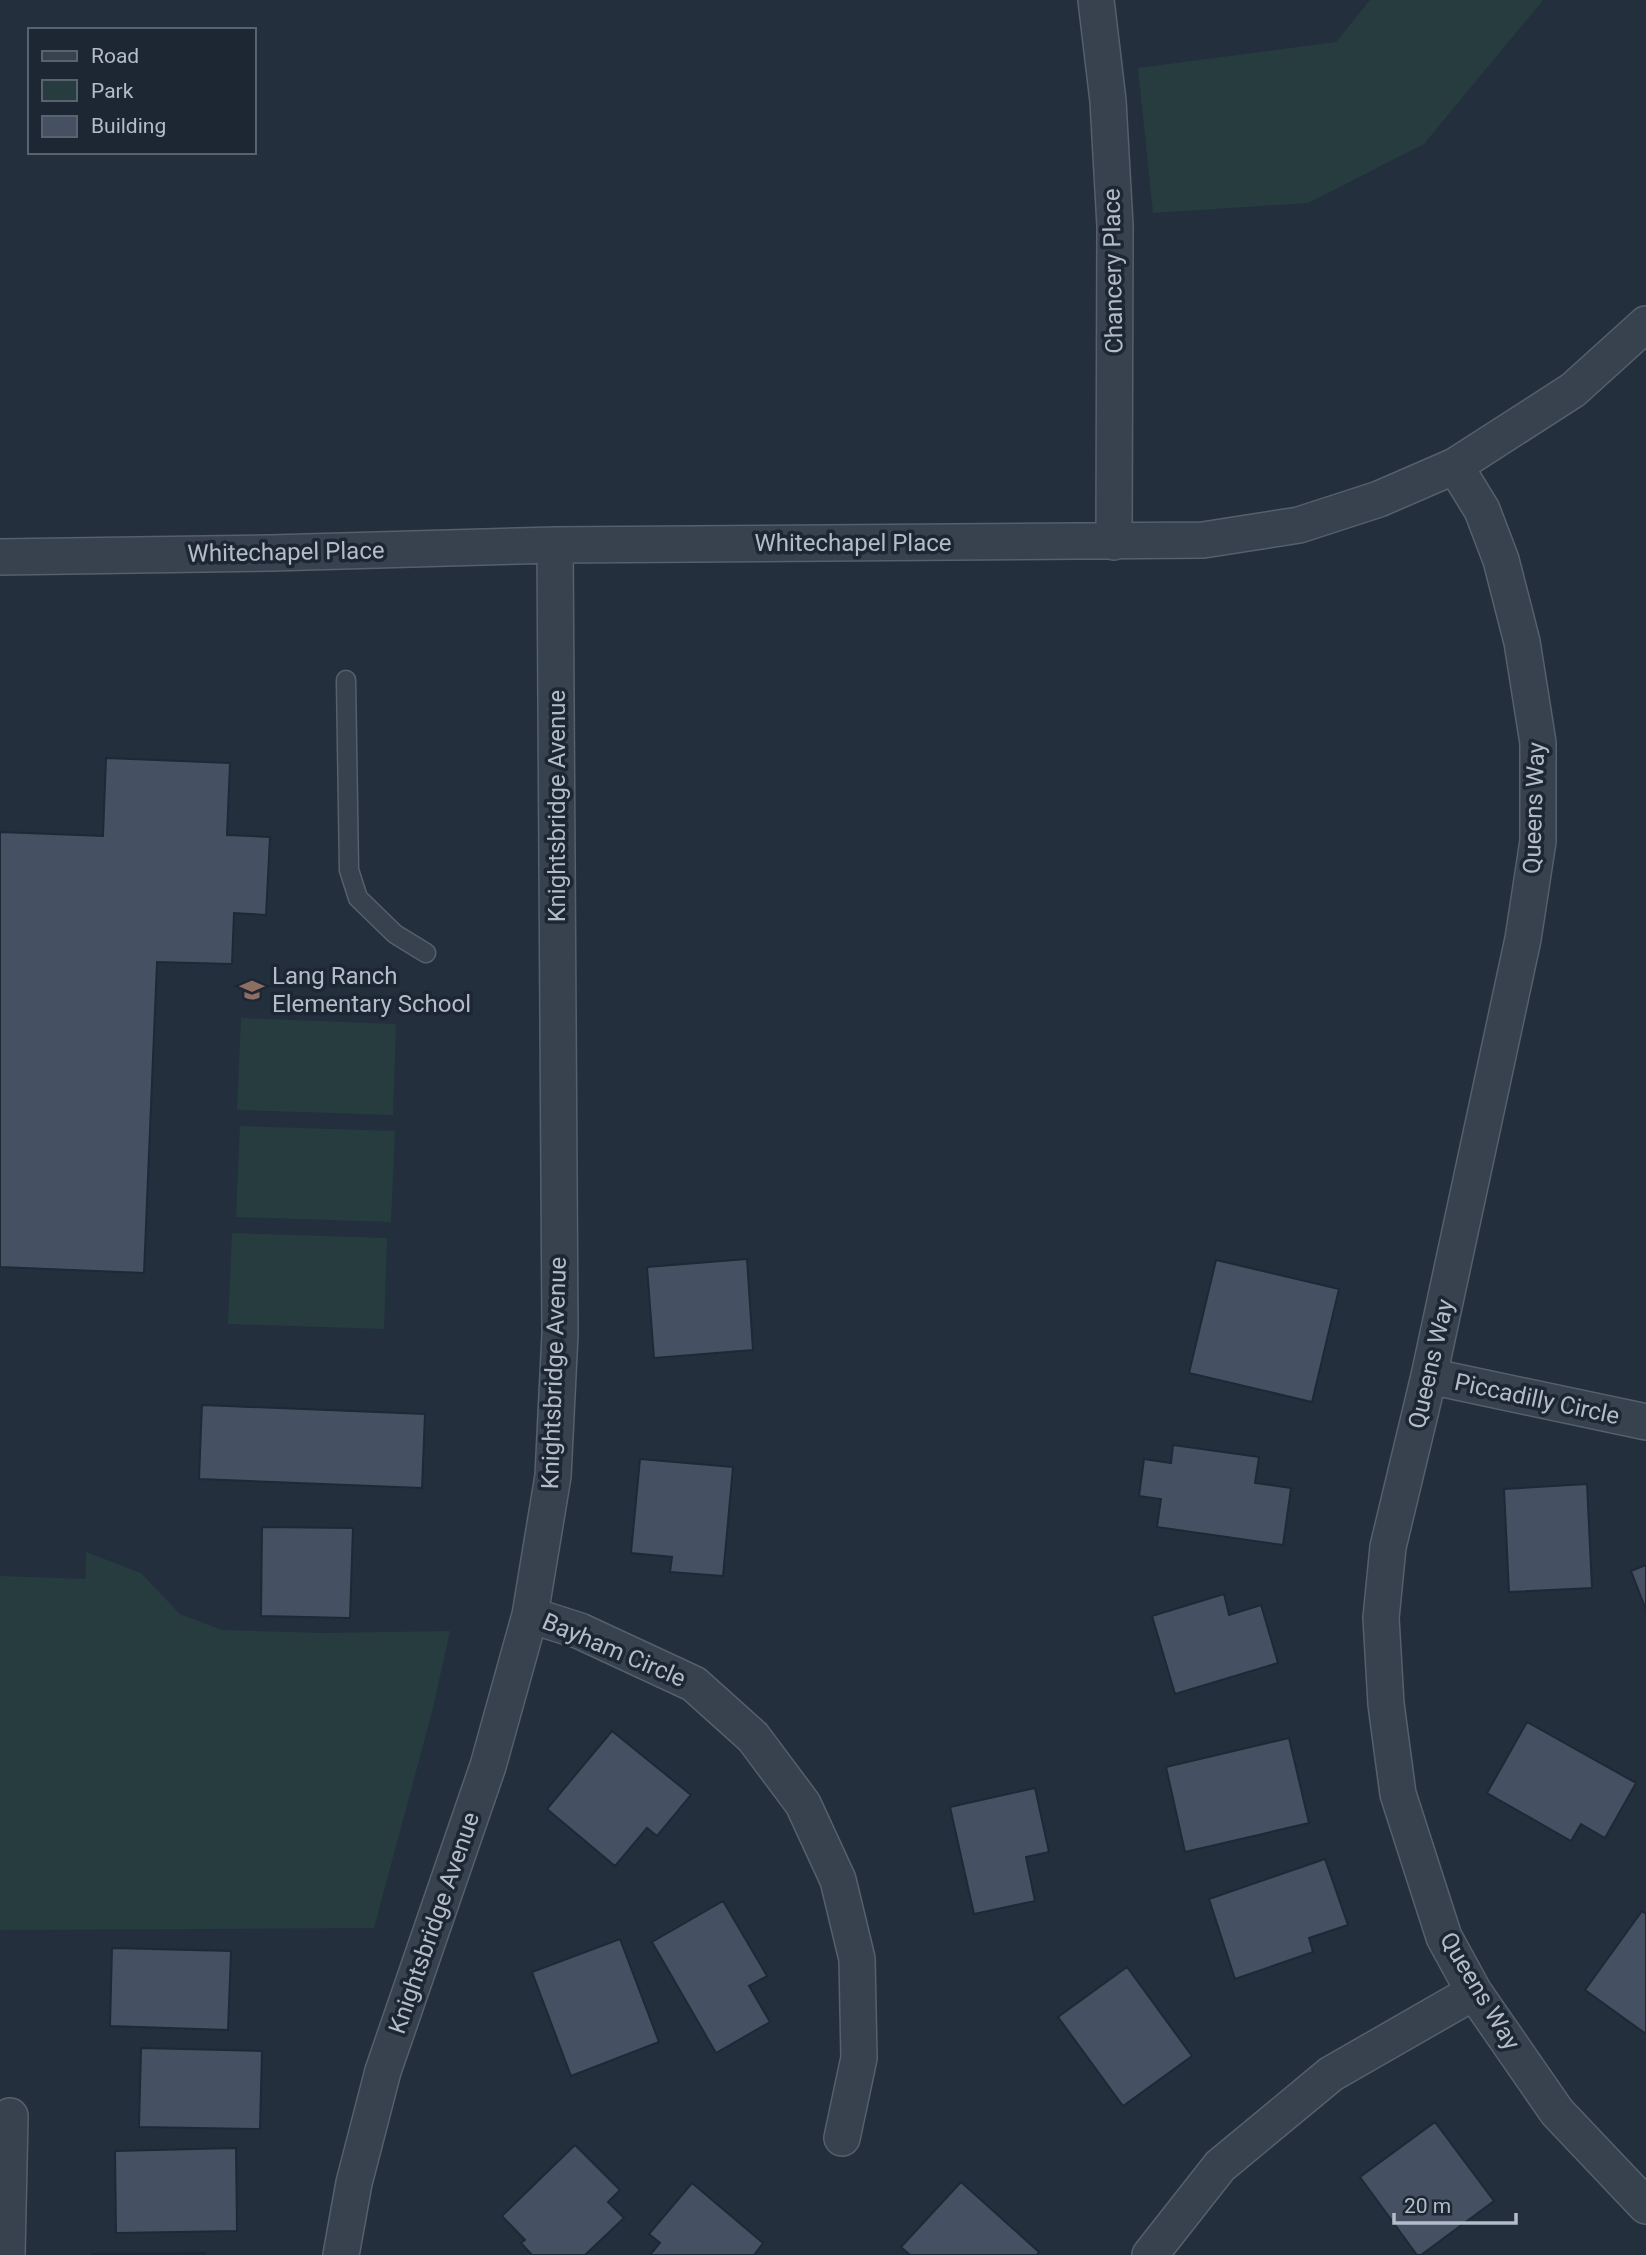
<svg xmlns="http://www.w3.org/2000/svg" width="1646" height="2255" font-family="Roboto,sans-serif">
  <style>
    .green { fill: #263c3f }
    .building { fill: #455162; stroke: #1f2835; stroke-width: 2 }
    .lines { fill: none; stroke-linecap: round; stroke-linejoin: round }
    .lane-casing { stroke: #565f6c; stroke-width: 21 }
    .street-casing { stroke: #565f6c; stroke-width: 38 }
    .lane { stroke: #38414e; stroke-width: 18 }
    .street { stroke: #38414e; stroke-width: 35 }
    .labels { text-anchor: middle; stroke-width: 7; stroke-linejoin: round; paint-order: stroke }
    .street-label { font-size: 24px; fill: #b4bcc9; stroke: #1d2633 }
    .poi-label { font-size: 24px; fill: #b4bcc9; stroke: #1d2633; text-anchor: start }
  </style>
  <rect width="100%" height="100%" fill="#242f3e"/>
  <path class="green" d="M1370,0H1543L1424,144L1308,203L1153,213L1138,68L1336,42Z
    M241,1018L396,1024L393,1115L237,1110Z
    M240,1126L395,1131L391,1222L236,1217Z
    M232,1233L387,1238L384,1329L228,1324Z
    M86,1552L141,1573L180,1614L222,1630L323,1633L450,1631L433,1708L374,1928L0,1930V1576L86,1579Z"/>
  <path class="building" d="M106,758L230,763L227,835L270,837L266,915L234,913L232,964L157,962L144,1273L0,1267V832L103,836Z
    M747,1259L753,1350L654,1358L647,1267Z
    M1216,1260L1339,1289L1312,1402L1189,1373Z
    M202,1405L425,1414L422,1488L199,1479Z
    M1173,1445L1259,1457L1255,1483L1291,1488L1283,1545L1157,1527L1161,1499L1139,1496L1144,1459L1171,1463Z
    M640,1459L733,1467L723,1576L670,1572L672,1557L631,1553Z
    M1587,1484L1592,1588L1509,1592L1504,1489Z
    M262,1527L353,1528L350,1618L261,1616Z
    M1646,1565V1610L1631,1571Z
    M1224,1594L1229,1615L1261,1605L1278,1663L1175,1694L1152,1616Z
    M1527,1722L1636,1783L1605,1838L1581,1824L1571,1841L1487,1793Z
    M612,1731L691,1795L657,1836L647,1828L615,1866L547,1809Z
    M1289,1738L1309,1823L1185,1852L1166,1767Z
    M1035,1788L1049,1852L1026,1857L1035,1901L974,1914L950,1807Z
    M1325,1859L1348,1925L1309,1938L1313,1952L1235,1979L1209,1899Z
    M723,1901L767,1976L749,1986L770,2022L716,2053L652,1942Z
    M1642,1911L1646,1914V2034L1585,1990Z
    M620,1939L659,2042L571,2076L532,1972Z
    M112,1948L231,1951L228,2030L110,2026Z
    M1127,1967L1192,2056L1123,2106L1058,2017Z
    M141,2048L262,2051L260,2129L139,2127Z
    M1435,2122L1494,2201L1421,2255H1417L1360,2177Z
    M575,2145L620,2190L608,2202L624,2218L585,2255H532L521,2243L525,2240L502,2216Z
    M236,2148L237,2231L116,2233L115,2151Z
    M961,2182L1039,2252L1037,2255H910L901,2247Z
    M692,2183L763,2243L754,2255H650L660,2243L649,2234Z
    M205,2253V2255H92V2254Z"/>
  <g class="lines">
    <g class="lane-casing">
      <path id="lane" d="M346,680L349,870L358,898L395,934L426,953"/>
    </g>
    <g class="street-casing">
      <path id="street" d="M1096,0L1108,101L1115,226L1114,542
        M1455,466L1482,510L1501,560L1522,642L1538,743V841L1523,939L1429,1376L1388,1547L1381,1618L1386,1704L1398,1794L1444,1937L1474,1992L1557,2112L1646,2206
        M0,557L271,553L555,545L1203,540L1299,525L1379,499L1455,466L1573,390L1646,324
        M1429,1376L1646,1422
        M530,1615L580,1631L694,1684L753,1737L803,1804L838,1880L857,1959L859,2058L842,2138
        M7,2255L10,2116
        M341,2255L354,2183L383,2071L488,1766L530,1615L553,1476L560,1334L555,545
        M1150,2255L1220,2166L1331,2074L1474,1992"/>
    </g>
    <use href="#lane" class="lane"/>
    <use href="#street" class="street"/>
  </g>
  <defs>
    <g id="school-bare" transform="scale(1.89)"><path d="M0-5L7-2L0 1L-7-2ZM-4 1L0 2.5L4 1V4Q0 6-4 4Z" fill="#8d6e63" stroke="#1d2633" stroke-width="2.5" paint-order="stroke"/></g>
  </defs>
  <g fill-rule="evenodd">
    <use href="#school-bare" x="252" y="990"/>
  </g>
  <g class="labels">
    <g class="street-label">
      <text transform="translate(1113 271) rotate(-91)" y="8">Chancery Place</text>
      <text x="853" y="551">Whitechapel Place</text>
      <text transform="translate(286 552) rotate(-1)" y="8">Whitechapel Place</text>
      <text transform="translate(557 806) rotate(-90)" y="8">Knightsbridge Avenue</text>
      <text transform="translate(1534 808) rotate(-88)" y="8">Queens Way</text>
      <text transform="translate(1431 1364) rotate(-77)" y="8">Queens Way</text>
      <text transform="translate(554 1373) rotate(-88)" y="8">Knightsbridge Avenue</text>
      <text transform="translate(1537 1399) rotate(12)" y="8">Piccadilly Circle</text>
      <text transform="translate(614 1650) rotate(23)" y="8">Bayham Circle</text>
      <text transform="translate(434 1923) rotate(-71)" y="8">Knightsbridge Avenue</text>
      <text transform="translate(1480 1991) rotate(59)" y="8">Queens Way</text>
    </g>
    <g class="poi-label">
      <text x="272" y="984">Lang Ranch<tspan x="272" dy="28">Elementary School</tspan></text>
    </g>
  </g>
  <rect x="28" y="28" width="228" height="126" fill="#1d2633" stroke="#59626f" stroke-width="2"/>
  <rect x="42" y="51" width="35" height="10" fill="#38414e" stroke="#59626f" stroke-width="2"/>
  <text x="91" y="63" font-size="21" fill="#b4bcc9">Road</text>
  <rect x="42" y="80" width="35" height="21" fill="#263c3f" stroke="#59626f" stroke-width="2"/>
  <text x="91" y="98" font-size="21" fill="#b4bcc9">Park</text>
  <rect x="42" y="116" width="35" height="21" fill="#455162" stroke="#59626f" stroke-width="2"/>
  <text x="91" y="133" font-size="21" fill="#b4bcc9">Building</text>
  <path d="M1394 2213v10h122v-10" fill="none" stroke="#b4bcc9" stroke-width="3.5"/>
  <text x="1404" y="2213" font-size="21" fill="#b4bcc9" stroke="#1d2633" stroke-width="5" paint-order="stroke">20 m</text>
</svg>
